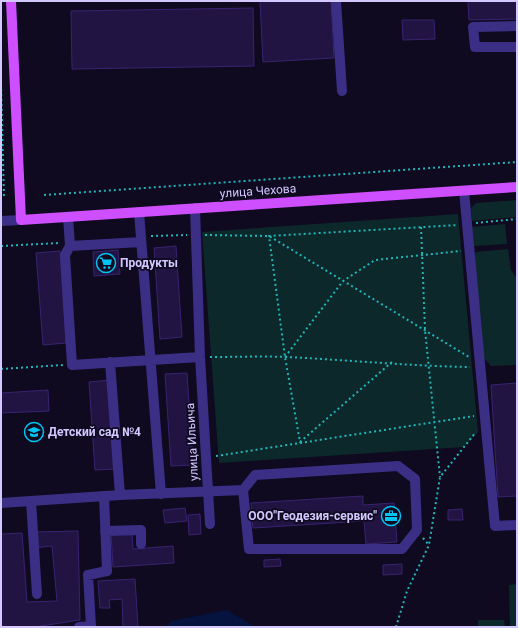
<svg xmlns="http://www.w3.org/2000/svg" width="518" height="628" font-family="Roboto,sans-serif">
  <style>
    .green { fill: #0c282a }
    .water { fill: #04143e }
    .building { fill: #211442; stroke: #392371 }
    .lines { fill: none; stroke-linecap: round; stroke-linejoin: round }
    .path { stroke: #20b7bb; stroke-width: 2; stroke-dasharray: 2 3; stroke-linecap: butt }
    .minor { stroke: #3a2f84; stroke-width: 10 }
    .major { stroke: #cd4fff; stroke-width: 10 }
    .labels { text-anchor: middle; stroke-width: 3.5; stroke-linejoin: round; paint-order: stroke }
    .street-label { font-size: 12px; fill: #d3c8ff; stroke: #0f0a1f }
    .poi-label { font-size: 12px; font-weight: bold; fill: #d3c8ff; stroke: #0f0a1f; text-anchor: start }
  </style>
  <rect width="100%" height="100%" fill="#0f0a1f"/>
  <path class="green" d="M517,200V217L472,221L471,208L476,203Z
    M458,214L478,432L464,447L219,463L202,232Z
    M505,224L507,244L474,246L472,227Z
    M508,249L511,270L517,279V365L491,366L483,357L474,256L476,252Z
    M517,584V627H510L509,585Z
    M478,620H504L505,627H478Z"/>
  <path class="water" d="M227,610L255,627H166L171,621Z"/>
  <path class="building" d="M260,1H331L334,58L263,62Z
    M468,1H517V19L469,20Z
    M253,8L254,66L72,69L71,11Z
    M402,20H434L435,39L403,40Z
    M176,246L182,337L160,339L154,248Z
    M118,250L120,274L94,276L93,252Z
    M60,251L66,343L43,345L36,253Z
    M187,373L193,465L171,466L165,374Z
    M110,380L116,469L95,470L89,382Z
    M517,383V496L498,497L491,385Z
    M48,390L49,411L1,413V393Z
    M363,496V505L394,503L397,542L366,544L364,521L253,528L251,503Z
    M185,508L187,521L165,523L163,510Z
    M462,509L463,520H448V510Z
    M200,514L201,534L189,535L188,515Z
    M78,531L80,620L34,627H1V534L22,533L27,602L57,601L52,546L34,548L33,532Z
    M132,532L133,549L173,546L174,563L113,567L111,533Z
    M280,559L281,566L264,567V560Z
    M402,564V574L383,575V565Z
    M135,579L138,627H123L122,599L109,600L110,608H100L98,581Z"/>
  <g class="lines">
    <path class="path" d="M1,84L4,198
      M44,195L517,162
      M476,223L517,219
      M421,227L425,330L440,477
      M205,235L269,236L469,357
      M151,236L187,235
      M1,246L59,243
      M210,357C236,357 261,356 287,357C348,360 409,366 470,367
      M285,357L343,281L375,260L461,251
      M392,362L300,442L285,357L269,236L458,225
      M1,369L63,365
      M216,456L474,416
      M423,538L429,545
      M396,627L407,591L429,545L440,477L476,432"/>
    <path class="minor" d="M336,1L342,91
      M517,26L473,27L475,47H517
      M464,191L495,526L517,525
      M195,208L200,357L210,524
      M139,212L161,494
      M68,217L70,246L65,255L72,365L200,357
      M1,221L21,220
      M70,246L141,242
      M110,362L120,495
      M31,501L37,594
      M1,503L120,495L243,490L255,475L398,466L415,479L417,530L402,549H249L243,490
      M105,531L141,530V544
      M79,627L91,626L88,575L107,571L104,496"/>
    <path class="major" d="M11,1L21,220L517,187"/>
  </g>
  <defs>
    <g id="supermarket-ring" transform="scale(1)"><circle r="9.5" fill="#0f0a1f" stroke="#00c5f3" stroke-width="1.5"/><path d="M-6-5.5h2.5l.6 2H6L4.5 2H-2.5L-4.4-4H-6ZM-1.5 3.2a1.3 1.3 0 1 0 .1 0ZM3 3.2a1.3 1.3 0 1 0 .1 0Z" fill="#00c5f3"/></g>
    <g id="school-ring" transform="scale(1)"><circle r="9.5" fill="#0f0a1f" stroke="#00c5f3" stroke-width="1.5"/><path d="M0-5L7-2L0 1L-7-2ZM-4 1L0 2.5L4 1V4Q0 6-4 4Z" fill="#00c5f3"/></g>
    <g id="office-ring" transform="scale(1)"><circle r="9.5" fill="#0f0a1f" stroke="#00c5f3" stroke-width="1.5"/><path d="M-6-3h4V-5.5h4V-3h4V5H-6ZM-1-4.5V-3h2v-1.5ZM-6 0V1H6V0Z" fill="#00c5f3"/></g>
  </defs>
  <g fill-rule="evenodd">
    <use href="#supermarket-ring" x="106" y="263"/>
    <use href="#school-ring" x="34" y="432"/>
    <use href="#office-ring" x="391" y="516"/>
  </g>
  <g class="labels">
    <g class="street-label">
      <text transform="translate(258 191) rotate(-4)" y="4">улица Чехова</text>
      <text transform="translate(192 442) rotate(-93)" y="4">улица Ильича</text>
    </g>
    <g class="poi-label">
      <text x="120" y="267">Продукты</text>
      <text x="48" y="436">Детский сад №4</text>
      <text x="377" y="520" text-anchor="end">ООО"Геодезия-сервис"</text>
    </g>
  </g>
  <rect width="518" height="628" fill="none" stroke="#d3c8ff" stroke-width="4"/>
</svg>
